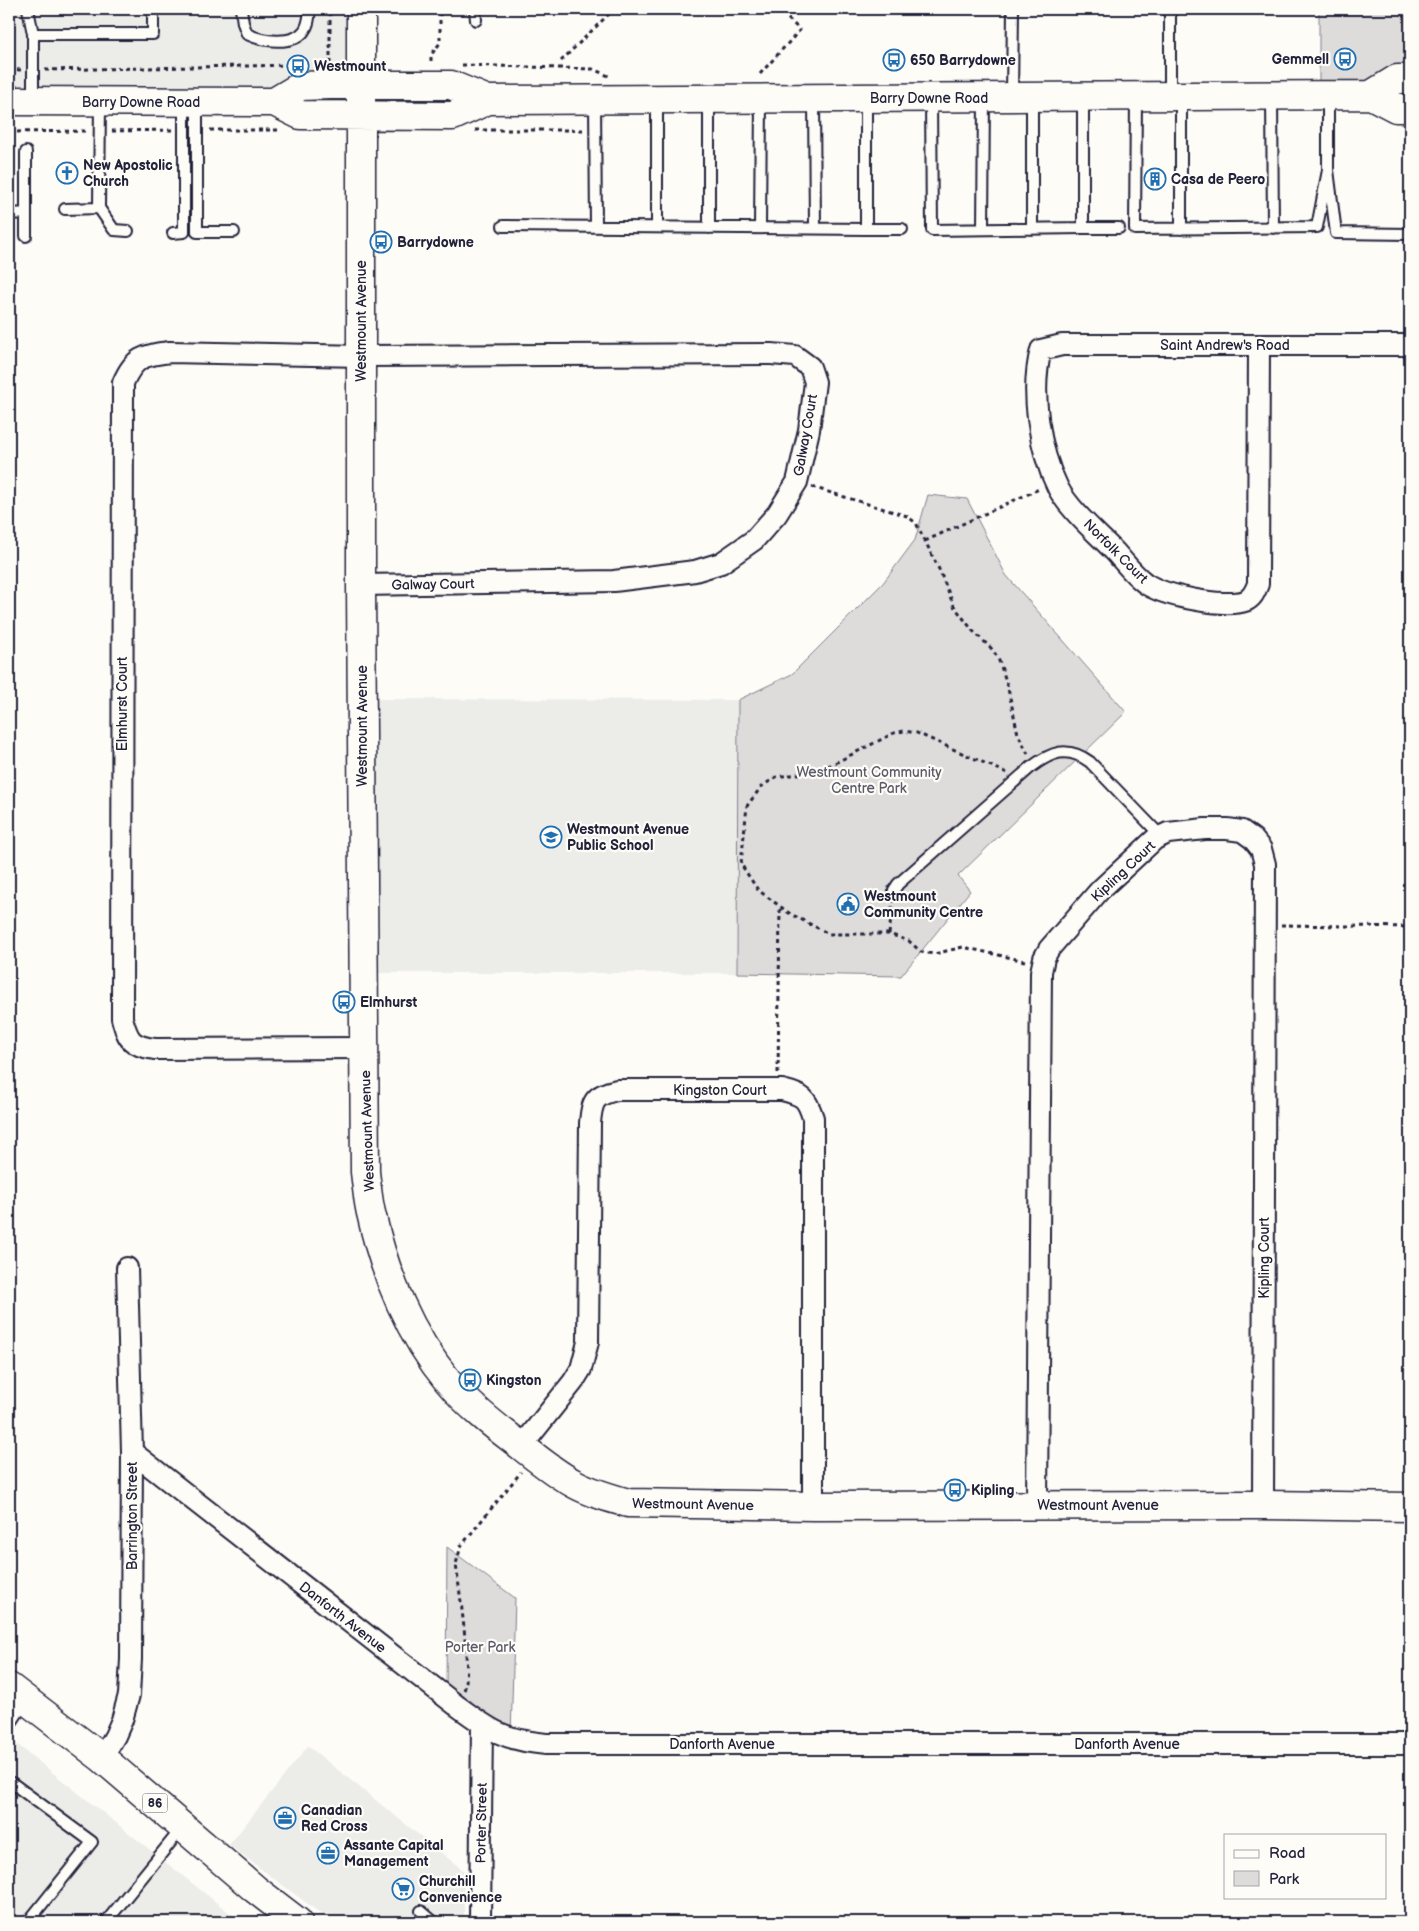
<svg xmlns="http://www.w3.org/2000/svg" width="1419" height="1931" font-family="'Balsamiq Sans',sans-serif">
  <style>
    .built { fill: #ecece9 }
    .green { fill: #dddcdb; stroke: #807f8b }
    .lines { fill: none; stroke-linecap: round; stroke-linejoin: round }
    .lane-casing { stroke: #22223b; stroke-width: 14 }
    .street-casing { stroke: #22223b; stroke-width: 24 }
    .secondary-casing { stroke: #22223b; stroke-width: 31 }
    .primary-casing { stroke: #22223b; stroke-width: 31 }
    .path { stroke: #22223b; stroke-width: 3; stroke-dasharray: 4 4; stroke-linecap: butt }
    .lane { stroke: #fdfcf7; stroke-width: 10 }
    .street { stroke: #fdfcf7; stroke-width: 20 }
    .secondary { stroke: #fdfcf7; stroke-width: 28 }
    .primary { stroke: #fdfcf7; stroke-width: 28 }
    .labels { text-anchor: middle; stroke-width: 4.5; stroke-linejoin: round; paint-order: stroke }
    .shield { fill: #fdfcf7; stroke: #646373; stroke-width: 1 }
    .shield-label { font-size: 12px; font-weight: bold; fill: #22223b }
    .poi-label { font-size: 14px; font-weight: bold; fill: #22223b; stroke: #fdfcf7; text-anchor: start }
    .street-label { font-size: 14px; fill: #22223b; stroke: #fdfcf7 }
    .park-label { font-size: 14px; fill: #5a5a6b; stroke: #fdfcf7 }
  </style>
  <rect width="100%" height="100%" fill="#fdfcf7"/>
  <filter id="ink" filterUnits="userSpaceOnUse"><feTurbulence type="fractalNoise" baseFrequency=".02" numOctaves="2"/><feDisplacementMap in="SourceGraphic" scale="10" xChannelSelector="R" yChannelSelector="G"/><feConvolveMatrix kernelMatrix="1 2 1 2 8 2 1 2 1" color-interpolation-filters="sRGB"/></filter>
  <g filter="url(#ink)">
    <path class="built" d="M9,9H360L359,84L274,102L9,99Z
      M363,699L738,700L737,973H366Z
      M14,1742L241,1922H9V1749Z
      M308,1746L464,1871V1922H332L229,1845Z"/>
    <path class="green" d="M1319,9H1410V78L1319,94Z
      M928,495L967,499L1006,575L1126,712L958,876L970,891L901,976L737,973L738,700L792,674L883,583L915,540Z
      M447,1547L515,1598L511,1736L446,1695Z"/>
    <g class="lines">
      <g class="lane-casing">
        <path id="lane" d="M28,9L33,34H153V9
          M241,9L243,23L247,34C261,41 293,46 304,31C309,25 309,17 310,9
          M475,9L476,20
          M1170,9V96
          M1328,96V170L1336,233L1410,234
          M1012,97L1013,9
          M1032,97V229
          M1272,97L1273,228
          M931,98L932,230L1083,228V98
          M1136,98L1135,229L1317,227L1328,170
          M1181,98V229
          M709,99V228
          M814,99L815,228
          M595,100L596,227
          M33,101V34
          M657,101V227
          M100,102L99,208L114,230L128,231
          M197,103V232H234
          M65,209L99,208
          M26,213V236
          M9,214L26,213V152
          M503,226L866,229V99
          M760,228L761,99
          M1083,228H1119
          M866,229H902
          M983,229L984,98
          M173,233L184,232V103
          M894,890L898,884L1030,768C1051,752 1067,745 1090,762L1161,836
          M9,1787L12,1783L92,1842L28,1922
          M421,1911L434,1922
          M106,1922L182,1828"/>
      </g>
      <g class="street-casing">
        <path id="street" d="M1259,346L1258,584C1255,591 1253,598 1245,601C1225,608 1162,596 1145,583C1134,575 1125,563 1116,553C1098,534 1070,511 1058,488C1039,450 1030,391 1041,350L1062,345H1410
          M361,585L614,581L695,571L721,563L754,540L777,514L797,482L809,430L815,382L810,367L795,356L771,354L362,356L170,352C144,355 134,357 123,383L122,1018C128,1040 131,1046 155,1049L364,1048
          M522,1446L573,1382L581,1369L588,1342L590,1123C592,1101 594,1095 617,1090H782C803,1095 807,1098 813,1118V1506
          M132,1452L456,1705C490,1730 503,1740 546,1744H1410
          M1037,1506L1041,972L1044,958L1049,949L1100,890L1155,839L1168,833L1205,829H1227L1242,831L1253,839L1261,849L1265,864L1263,1505
          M9,1717L22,1697
          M102,1758L115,1736L122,1720L129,1695L131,1659L132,1452L127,1268
          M480,1922L482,1724"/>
      </g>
      <g class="secondary-casing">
        <path id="secondary" d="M361,9V585L365,1172C367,1187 368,1203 372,1217C385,1275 410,1335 448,1381C468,1405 492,1424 516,1442C535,1457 554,1473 575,1484C592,1493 610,1498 628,1503L813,1506L1263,1505L1410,1507
          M1371,95L1397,79H1410
          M9,101L274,102L300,115L453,116L488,100
          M274,102L301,86L330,85H451L488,100L1371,95L1396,108H1410"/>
      </g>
      <g class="primary-casing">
        <path id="primary" d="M9,1687L102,1758L255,1889L298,1922"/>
      </g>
      <path class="path" d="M431,61V55L440,43V9
        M561,61L614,9
        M330,64V9
        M462,65L593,69L611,77
        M9,69L21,70
        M45,70L293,65
        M760,74L800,30L778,9
        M210,130H281
        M475,130H583
        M112,131L173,130
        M9,132L88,131
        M812,487L907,516L916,523L938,567L954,606L973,631L991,648L998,658L1007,684L1018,734L1028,754
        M925,541L1039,489
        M1007,773L917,733L904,731L894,733L831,765L805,773L776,777L761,787L747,806L741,864L746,872L758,890L789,913L829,934H889L909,941L921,952L934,954L963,947L1025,961
        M1281,925L1410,927
        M889,934L893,901
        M778,1073L780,907
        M464,1690C472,1673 459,1588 456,1564L461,1546L521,1472"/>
      <use href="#lane" class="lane"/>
      <use href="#street" class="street"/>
      <use href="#secondary" class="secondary"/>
      <use href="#primary" class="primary"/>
    </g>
  </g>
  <defs>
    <g id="bus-ring" transform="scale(1.125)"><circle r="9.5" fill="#fdfcf7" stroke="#1f6fb2" stroke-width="1.5"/><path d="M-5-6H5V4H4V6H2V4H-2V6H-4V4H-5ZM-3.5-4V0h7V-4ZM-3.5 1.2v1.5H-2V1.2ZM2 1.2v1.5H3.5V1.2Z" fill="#1f6fb2"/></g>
    <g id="church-ring" transform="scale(1.125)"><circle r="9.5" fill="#fdfcf7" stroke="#1f6fb2" stroke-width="1.5"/><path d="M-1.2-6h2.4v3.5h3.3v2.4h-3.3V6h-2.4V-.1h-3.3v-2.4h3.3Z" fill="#1f6fb2"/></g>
    <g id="building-ring" transform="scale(1.125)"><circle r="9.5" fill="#fdfcf7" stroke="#1f6fb2" stroke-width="1.5"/><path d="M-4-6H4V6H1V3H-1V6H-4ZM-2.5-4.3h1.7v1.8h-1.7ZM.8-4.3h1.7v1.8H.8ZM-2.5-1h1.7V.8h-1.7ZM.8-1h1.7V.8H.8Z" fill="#1f6fb2"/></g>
    <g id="school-ring" transform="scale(1.125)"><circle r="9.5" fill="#fdfcf7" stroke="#1f6fb2" stroke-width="1.5"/><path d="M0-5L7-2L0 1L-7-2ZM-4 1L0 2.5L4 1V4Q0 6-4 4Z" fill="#1f6fb2"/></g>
    <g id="civic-ring" transform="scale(1.125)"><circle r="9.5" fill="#fdfcf7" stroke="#1f6fb2" stroke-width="1.5"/><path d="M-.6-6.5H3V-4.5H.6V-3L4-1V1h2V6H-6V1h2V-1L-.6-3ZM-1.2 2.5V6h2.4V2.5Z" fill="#1f6fb2"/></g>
    <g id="office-ring" transform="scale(1.125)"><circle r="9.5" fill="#fdfcf7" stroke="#1f6fb2" stroke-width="1.5"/><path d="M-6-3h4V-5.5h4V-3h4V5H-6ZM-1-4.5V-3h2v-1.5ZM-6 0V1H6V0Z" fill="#1f6fb2"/></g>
    <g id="supermarket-ring" transform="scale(1.125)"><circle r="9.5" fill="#fdfcf7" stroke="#1f6fb2" stroke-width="1.5"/><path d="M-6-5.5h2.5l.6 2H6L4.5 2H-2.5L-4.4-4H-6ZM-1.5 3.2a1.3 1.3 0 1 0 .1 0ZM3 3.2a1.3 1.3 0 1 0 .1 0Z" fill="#1f6fb2"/></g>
  </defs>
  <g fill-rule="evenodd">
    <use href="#bus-ring" x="1345" y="59"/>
    <use href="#bus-ring" x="894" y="60"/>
    <use href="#bus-ring" x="298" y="66"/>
    <use href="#church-ring" x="67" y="173"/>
    <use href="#building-ring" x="1155" y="179"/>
    <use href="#bus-ring" x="381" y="242"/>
    <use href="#school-ring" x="551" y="837"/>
    <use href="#civic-ring" x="848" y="904"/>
    <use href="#bus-ring" x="344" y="1002"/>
    <use href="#bus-ring" x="470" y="1380"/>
    <use href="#bus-ring" x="955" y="1490"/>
    <use href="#office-ring" x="285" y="1818"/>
    <use href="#office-ring" x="328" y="1853"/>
    <use href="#supermarket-ring" x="403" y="1889"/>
  </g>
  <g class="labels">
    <rect class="shield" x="142.5" y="1793.5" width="25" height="19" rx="4"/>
    <g class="shield-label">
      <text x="155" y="1807">86</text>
    </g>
    <g class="poi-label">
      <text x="1329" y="64" text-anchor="end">Gemmell</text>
      <text x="910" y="65">650 Barrydowne</text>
      <text x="314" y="71">Westmount</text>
      <text x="83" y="170">New Apostolic<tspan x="83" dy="16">Church</tspan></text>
      <text x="1171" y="184">Casa de Peero</text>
      <text x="397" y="247">Barrydowne</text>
      <text x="567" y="834">Westmount Avenue<tspan x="567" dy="16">Public School</tspan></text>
      <text x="864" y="901">Westmount<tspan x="864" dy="16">Community Centre</tspan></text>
      <text x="360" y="1007">Elmhurst</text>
      <text x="486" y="1385">Kingston</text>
      <text x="971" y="1495">Kipling</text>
      <text x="301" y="1815">Canadian<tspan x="301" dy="16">Red Cross</tspan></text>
      <text x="344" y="1850">Assante Capital<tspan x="344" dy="16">Management</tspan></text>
      <text x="419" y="1886">Churchill<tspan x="419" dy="16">Convenience</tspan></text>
    </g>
    <g class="street-label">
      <text x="929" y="103">Barry Downe Road</text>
      <text x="141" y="107">Barry Downe Road</text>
      <text transform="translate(361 321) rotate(-90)" y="5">Westmount Avenue</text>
      <text x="1225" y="350">Saint Andrew's Road</text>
      <text transform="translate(805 435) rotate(-80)" y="5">Galway Court</text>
      <text transform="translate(1116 551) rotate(45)" y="5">Norfolk Court</text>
      <text transform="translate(433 584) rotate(-1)" y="5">Galway Court</text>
      <text transform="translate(122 704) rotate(-90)" y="5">Elmhurst Court</text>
      <text transform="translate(362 726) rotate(-90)" y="5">Westmount Avenue</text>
      <text transform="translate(1123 871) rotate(-43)" y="5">Kipling Court</text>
      <text x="720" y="1095">Kingston Court</text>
      <text transform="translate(367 1131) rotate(-92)" y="5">Westmount Avenue</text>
      <text transform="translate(1264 1258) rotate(-90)" y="5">Kipling Court</text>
      <text transform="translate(693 1504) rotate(1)" y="5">Westmount Avenue</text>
      <text x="1098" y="1510">Westmount Avenue</text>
      <text transform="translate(132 1516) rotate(-90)" y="5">Barrington Street</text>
      <text transform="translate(343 1617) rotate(38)" y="5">Danforth Avenue</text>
      <text x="722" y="1749">Danforth Avenue</text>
      <text x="1127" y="1749">Danforth Avenue</text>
      <text transform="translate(481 1823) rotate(-89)" y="5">Porter Street</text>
    </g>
    <g class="park-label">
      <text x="869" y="777">Westmount Community<tspan x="869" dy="16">Centre Park</tspan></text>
      <text x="480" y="1652">Porter Park</text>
    </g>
  </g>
  <rect width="1419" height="1931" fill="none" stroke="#fdfcf7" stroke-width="30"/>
  <rect x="15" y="15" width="1389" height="1901" fill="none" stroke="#22223b" stroke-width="2" filter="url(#ink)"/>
  <rect x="1224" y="1834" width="162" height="65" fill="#fdfcf7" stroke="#a5a5ac"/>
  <rect x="1234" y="1850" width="25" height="8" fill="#fdfcf7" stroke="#a5a5ac"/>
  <text x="1269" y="1858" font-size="15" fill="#22223b">Road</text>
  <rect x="1234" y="1871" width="25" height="15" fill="#dddcdb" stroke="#a5a5ac"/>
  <text x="1269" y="1884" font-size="15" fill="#22223b">Park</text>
</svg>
